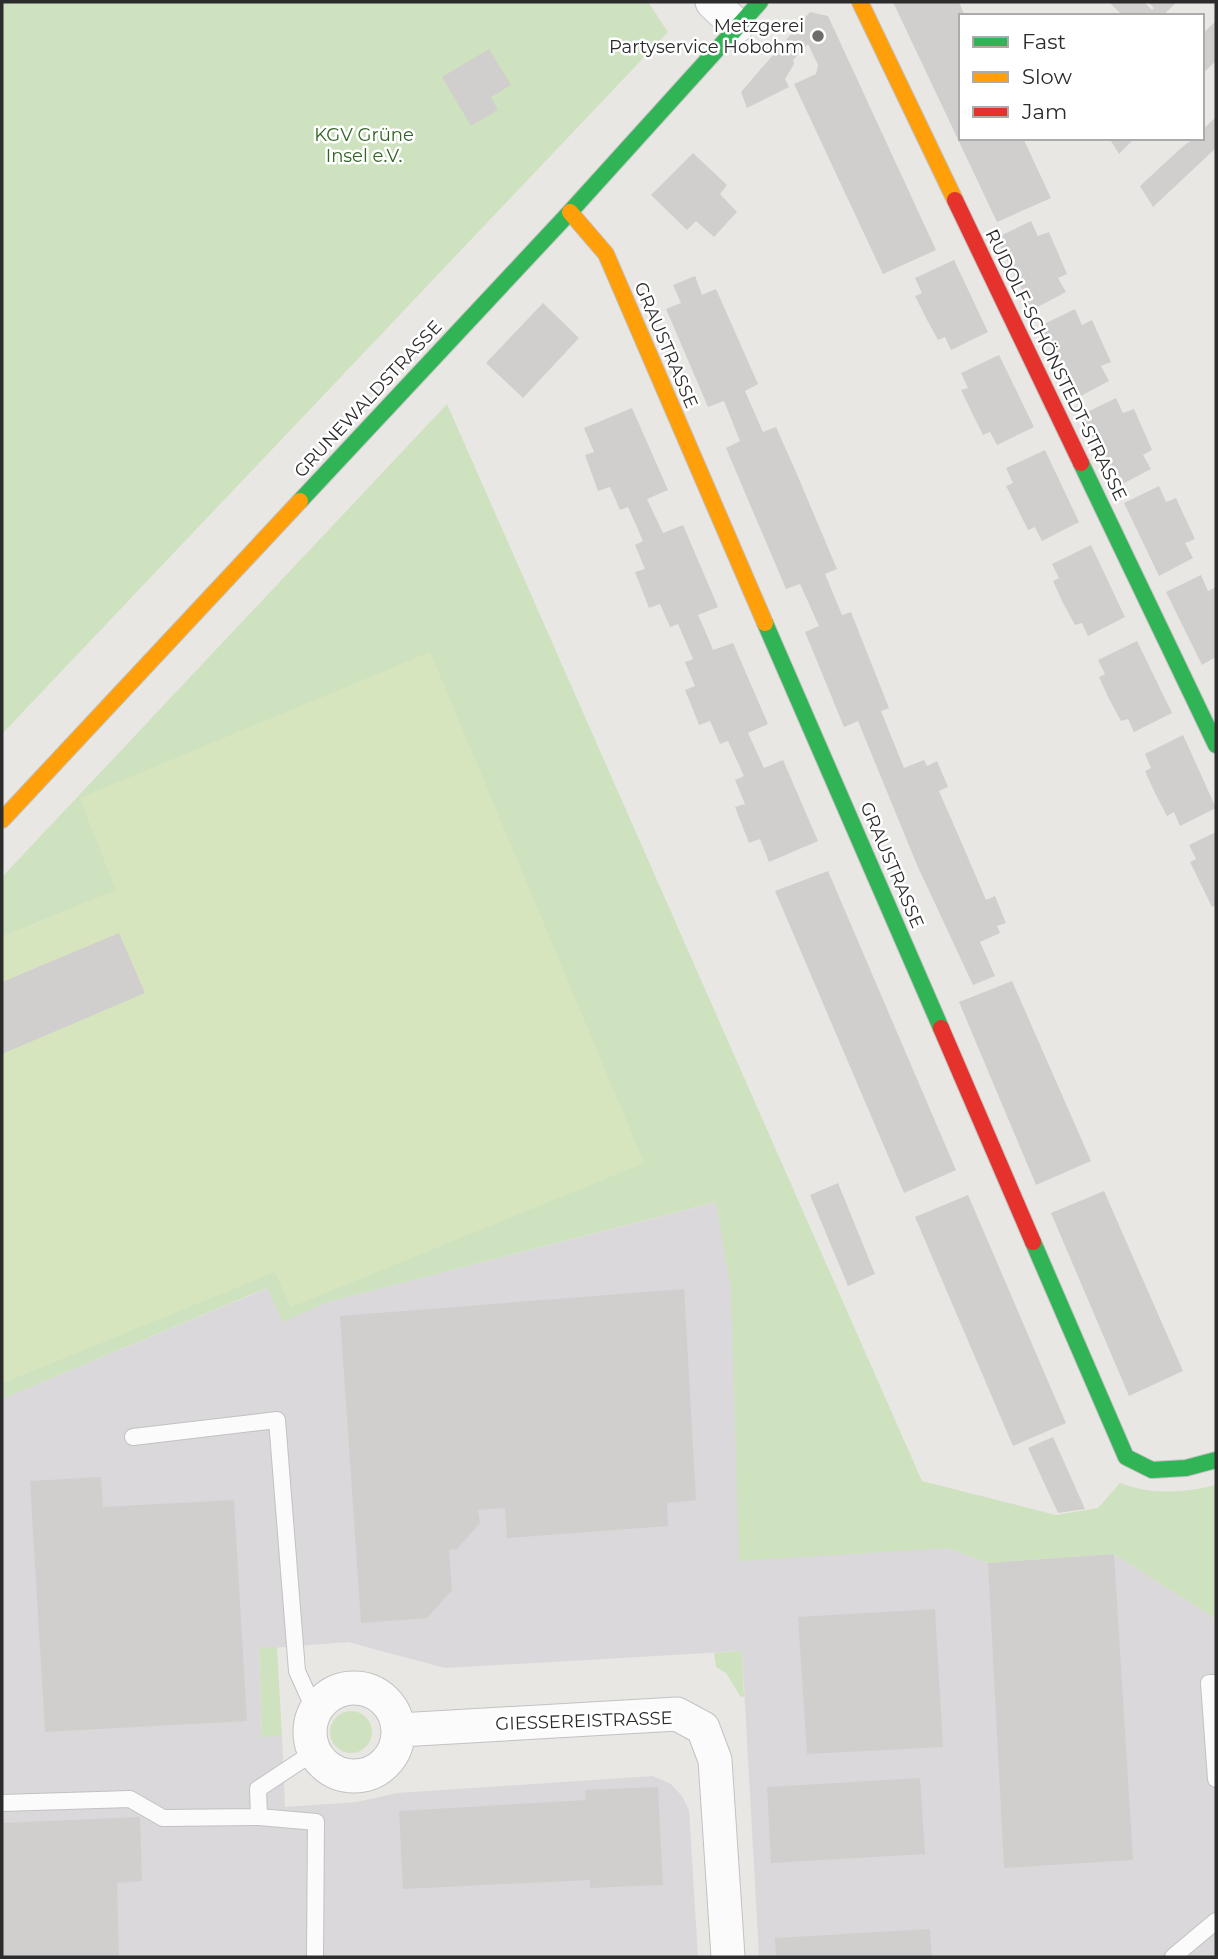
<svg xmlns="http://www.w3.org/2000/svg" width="1218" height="1959" font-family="Montserrat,sans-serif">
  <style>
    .industrial { fill: #dad8da }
    .green { fill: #cee2c0 }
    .pitch { fill: #d7e5bf }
    .building { fill: #d1cfcd }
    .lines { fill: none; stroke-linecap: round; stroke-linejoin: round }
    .lane-casing { stroke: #c2c2c2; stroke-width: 18 }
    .street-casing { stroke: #c2c2c2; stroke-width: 35 }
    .fast-casing { stroke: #c2c2c2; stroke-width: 18 }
    .slow-casing { stroke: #c2c2c2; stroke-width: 18 }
    .jam-casing { stroke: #c2c2c2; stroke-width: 18 }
    .lane { stroke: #fcfbfb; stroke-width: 16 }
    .street { stroke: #fcfbfb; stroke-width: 33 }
    .fast { stroke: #30b455; stroke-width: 16 }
    .slow { stroke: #ff9f0a; stroke-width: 16 }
    .jam { stroke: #e5322d; stroke-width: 16 }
    .poi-dot { fill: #6e6d6c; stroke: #fff; stroke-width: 2.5 }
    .labels { text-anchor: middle; stroke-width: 5; stroke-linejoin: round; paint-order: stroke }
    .poi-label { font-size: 18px; fill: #2c2c2c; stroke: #fff; text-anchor: end }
    .park-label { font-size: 18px; fill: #316323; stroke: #fff }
    .street-label { font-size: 18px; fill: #2c2c2c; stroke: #fff }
  </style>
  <rect width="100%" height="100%" fill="#e9e7e4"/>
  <path class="industrial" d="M717,1202L731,1290L947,1548L988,1563L1114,1554L1216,1619V1957H759L742,1651L445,1668L348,1642L259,1649L262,1736H282L285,1807L357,1802L397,1793L653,1776L671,1784L682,1796L689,1810L698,1957H2V1399L268,1288L284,1321L328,1302Z"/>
  <path class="green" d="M2,2H648L668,32L2,734Z
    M447,404L922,1481L1056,1515L1098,1508L1120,1483C1151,1495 1184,1493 1216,1485V1619L1114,1554L988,1563L947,1548L739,1561L731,1290L716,1202L328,1302L283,1322L267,1288L2,1399V1383L275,1271L292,1307L80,799L117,890L2,937V877Z
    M277,1647L282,1736L262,1737L259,1648Z
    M742,1651L744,1697L740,1696L726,1673L716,1667L714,1653Z
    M330 1732a21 21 0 1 1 42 0a21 21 0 1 1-42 0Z"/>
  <path class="pitch" d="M430,652L644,1163L291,1307L275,1272L2,1383V937L116,890L80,798Z"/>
  <path class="building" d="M893,2H959L965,16H961V138H1023L1051,198L997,222Z
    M1109,2H1144L1152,10L1154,8L1148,2H1177L1162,16H1123Z
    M810,12L828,16L936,250L883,274L794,84L816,74L818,65L808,44L793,60L794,64L785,79L789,87L747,108L741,92Z
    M1216,21V61L1202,74V34Z
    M489,49L511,85L491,97L498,110L471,126L442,77Z
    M1216,117V148L1153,207L1140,186L1180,149L1194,138H1202V130Z
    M1109,138H1135L1119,154Z
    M693,153L727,185L720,194L737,212L714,237L696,221L687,230L651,195Z
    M1031,221L1038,236L1049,232L1067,274L1058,278L1066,292L1032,310L996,238Z
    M954,260L988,332L951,350L945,337L938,340L926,318L915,296L922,293L915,278Z
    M695,276L702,295L716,289L758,384L745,391L763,432L776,427L796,472L837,569L825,574L842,615L851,612L889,708L881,711L904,768L924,760L927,766L937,761L948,787L939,791L963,846L986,900L995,896L1006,923L997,926L1000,933L980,942L995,976L973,985L917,865L858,721L844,727L805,632L819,626L800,584L786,589L726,448L740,441L724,401L708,407L666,309L681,303L673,285Z
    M543,303L579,338L523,398L486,363Z
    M1075,309L1082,325L1092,320L1111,362L1101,366L1109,381L1075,399L1040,326Z
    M999,355L1034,427L997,445L990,432L983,435L972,413L961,390L968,388L961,373Z
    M1116,398L1123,413L1134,409L1152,450L1143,455L1151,469L1117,487L1081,415Z
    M632,408L668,490L647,499L663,533L683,525L718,607L698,615L706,633L713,650L733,643L768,724L748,733L764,768L783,760L818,841L769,862L760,839L749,843L735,807L745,804L735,780L744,776L728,741L720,744L710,721L699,725L692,707L685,690L695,686L685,662L693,659L678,624L670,627L660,604L649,608L635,572L645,569L635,545L643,541L628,507L620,510L610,487L598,491L585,455L594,452L584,428Z
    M1045,450L1079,522L1042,541L1035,527L1028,530L1006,486L1013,483L1006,468Z
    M1159,486L1166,502L1176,498L1195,539L1185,543L1193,558L1159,576L1124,503Z
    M1091,545L1125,617L1088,636L1082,623L1075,625L1063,603L1053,581L1059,578L1052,564Z
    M1201,575L1208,591L1216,587V657L1202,665L1166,592Z
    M1137,641L1172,713L1134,732L1128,719L1121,721L1109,699L1099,677L1105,674L1098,660Z
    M1183,735L1216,808L1180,826L1174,812L1167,816L1155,793L1145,771L1151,768L1145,754Z
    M1216,832V905L1212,907L1190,862L1196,859L1189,845Z
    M828,871L956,1170L904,1193L775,891Z
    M119,933L145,993L2,1054V982Z
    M1012,981L1091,1161L1036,1185L959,1002Z
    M838,1183L875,1274L848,1286L810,1195Z
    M1104,1191L1183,1371L1129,1396L1051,1213Z
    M968,1195L1066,1423L1013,1446L915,1217Z
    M684,1289L696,1500L667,1503L668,1526L507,1538L505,1508L478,1510L480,1523L457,1549L449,1550L452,1590L427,1618L361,1623L340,1316Z
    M1053,1437L1085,1509L1058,1513L1028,1448Z
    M101,1477L103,1507L234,1500L247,1721L45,1732L30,1481Z
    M1114,1554L1133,1860L1004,1868L988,1563Z
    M935,1609L943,1747L807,1754L798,1617Z
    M920,1778L925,1854L771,1863L767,1787Z
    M658,1787L663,1885L590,1888V1880L403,1889L399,1811L586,1800L585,1790Z
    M140,1817L142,1881L117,1883L119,1957H2V1823Z
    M930,1929L932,1957H776L775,1938Z"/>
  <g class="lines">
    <g class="lane-casing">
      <path id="lane" d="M133,1437L277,1420L297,1671L315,1711
        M1216,1683H1209L1216,1779
        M314,1752L258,1789L259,1817L316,1822L315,1957
        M2,1803L130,1799L163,1818L259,1817
        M1173,1957L1216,1921"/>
    </g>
    <g class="street-casing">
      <path id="street" d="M712,2L737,26
        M310 1732a44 44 0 1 1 88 0a44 44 0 1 1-88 0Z
        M399,1730L677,1714L703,1728L715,1760L728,1957"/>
    </g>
    <g class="fast-casing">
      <path id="fast" d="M1081,463L1216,745
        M300,501L570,212L760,2
        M765,623L941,1028
        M1033,1242L1126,1457L1152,1470L1186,1468L1216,1460"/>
    </g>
    <g class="slow-casing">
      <path id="slow" d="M860,2L955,200
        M570,212L606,254L765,623
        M2,820L300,501"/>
    </g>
    <g class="jam-casing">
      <path id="jam" d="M955,200L1081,463
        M941,1028L1033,1242"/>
    </g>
    <use href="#lane" class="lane"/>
    <use href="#street" class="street"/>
    <use href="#fast" class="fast"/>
    <use href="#slow" class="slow"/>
    <use href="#jam" class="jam"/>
  </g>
  <circle class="poi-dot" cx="818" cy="36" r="7"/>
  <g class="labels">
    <g class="poi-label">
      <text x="804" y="32">Metzgerei<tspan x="804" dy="21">Partyservice Hobohm</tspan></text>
    </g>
    <g class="park-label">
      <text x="364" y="141">KGV Grüne<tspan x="364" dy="21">Insel e.V.</tspan></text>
    </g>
    <g class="street-label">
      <text transform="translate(666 345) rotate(67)" y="6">GRAUSTRASSE</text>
      <text transform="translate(1056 365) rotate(64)" y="6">RUDOLF-SCHÖNSTEDT-STRASSE</text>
      <text transform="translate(368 399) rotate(-47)" y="6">GRUNEWALDSTRASSE</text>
      <text transform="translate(892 865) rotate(67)" y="6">GRAUSTRASSE</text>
      <text transform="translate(584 1721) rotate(-2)" y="6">GIESSEREISTRASSE</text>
    </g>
  </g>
  <rect width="1218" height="1959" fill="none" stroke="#2c2c2c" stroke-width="7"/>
  <rect x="959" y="14" width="245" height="126" fill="#ffffff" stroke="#ababab" stroke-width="2"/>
  <rect x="973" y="37" width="35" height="10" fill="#30b455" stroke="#ababab" stroke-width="2"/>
  <text x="1022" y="49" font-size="21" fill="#2c2c2c">Fast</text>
  <rect x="973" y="72" width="35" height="10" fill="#ff9f0a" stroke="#ababab" stroke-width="2"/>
  <text x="1022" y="84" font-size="21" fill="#2c2c2c">Slow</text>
  <rect x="973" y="107" width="35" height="10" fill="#e5322d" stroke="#ababab" stroke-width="2"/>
  <text x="1022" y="119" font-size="21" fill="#2c2c2c">Jam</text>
</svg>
